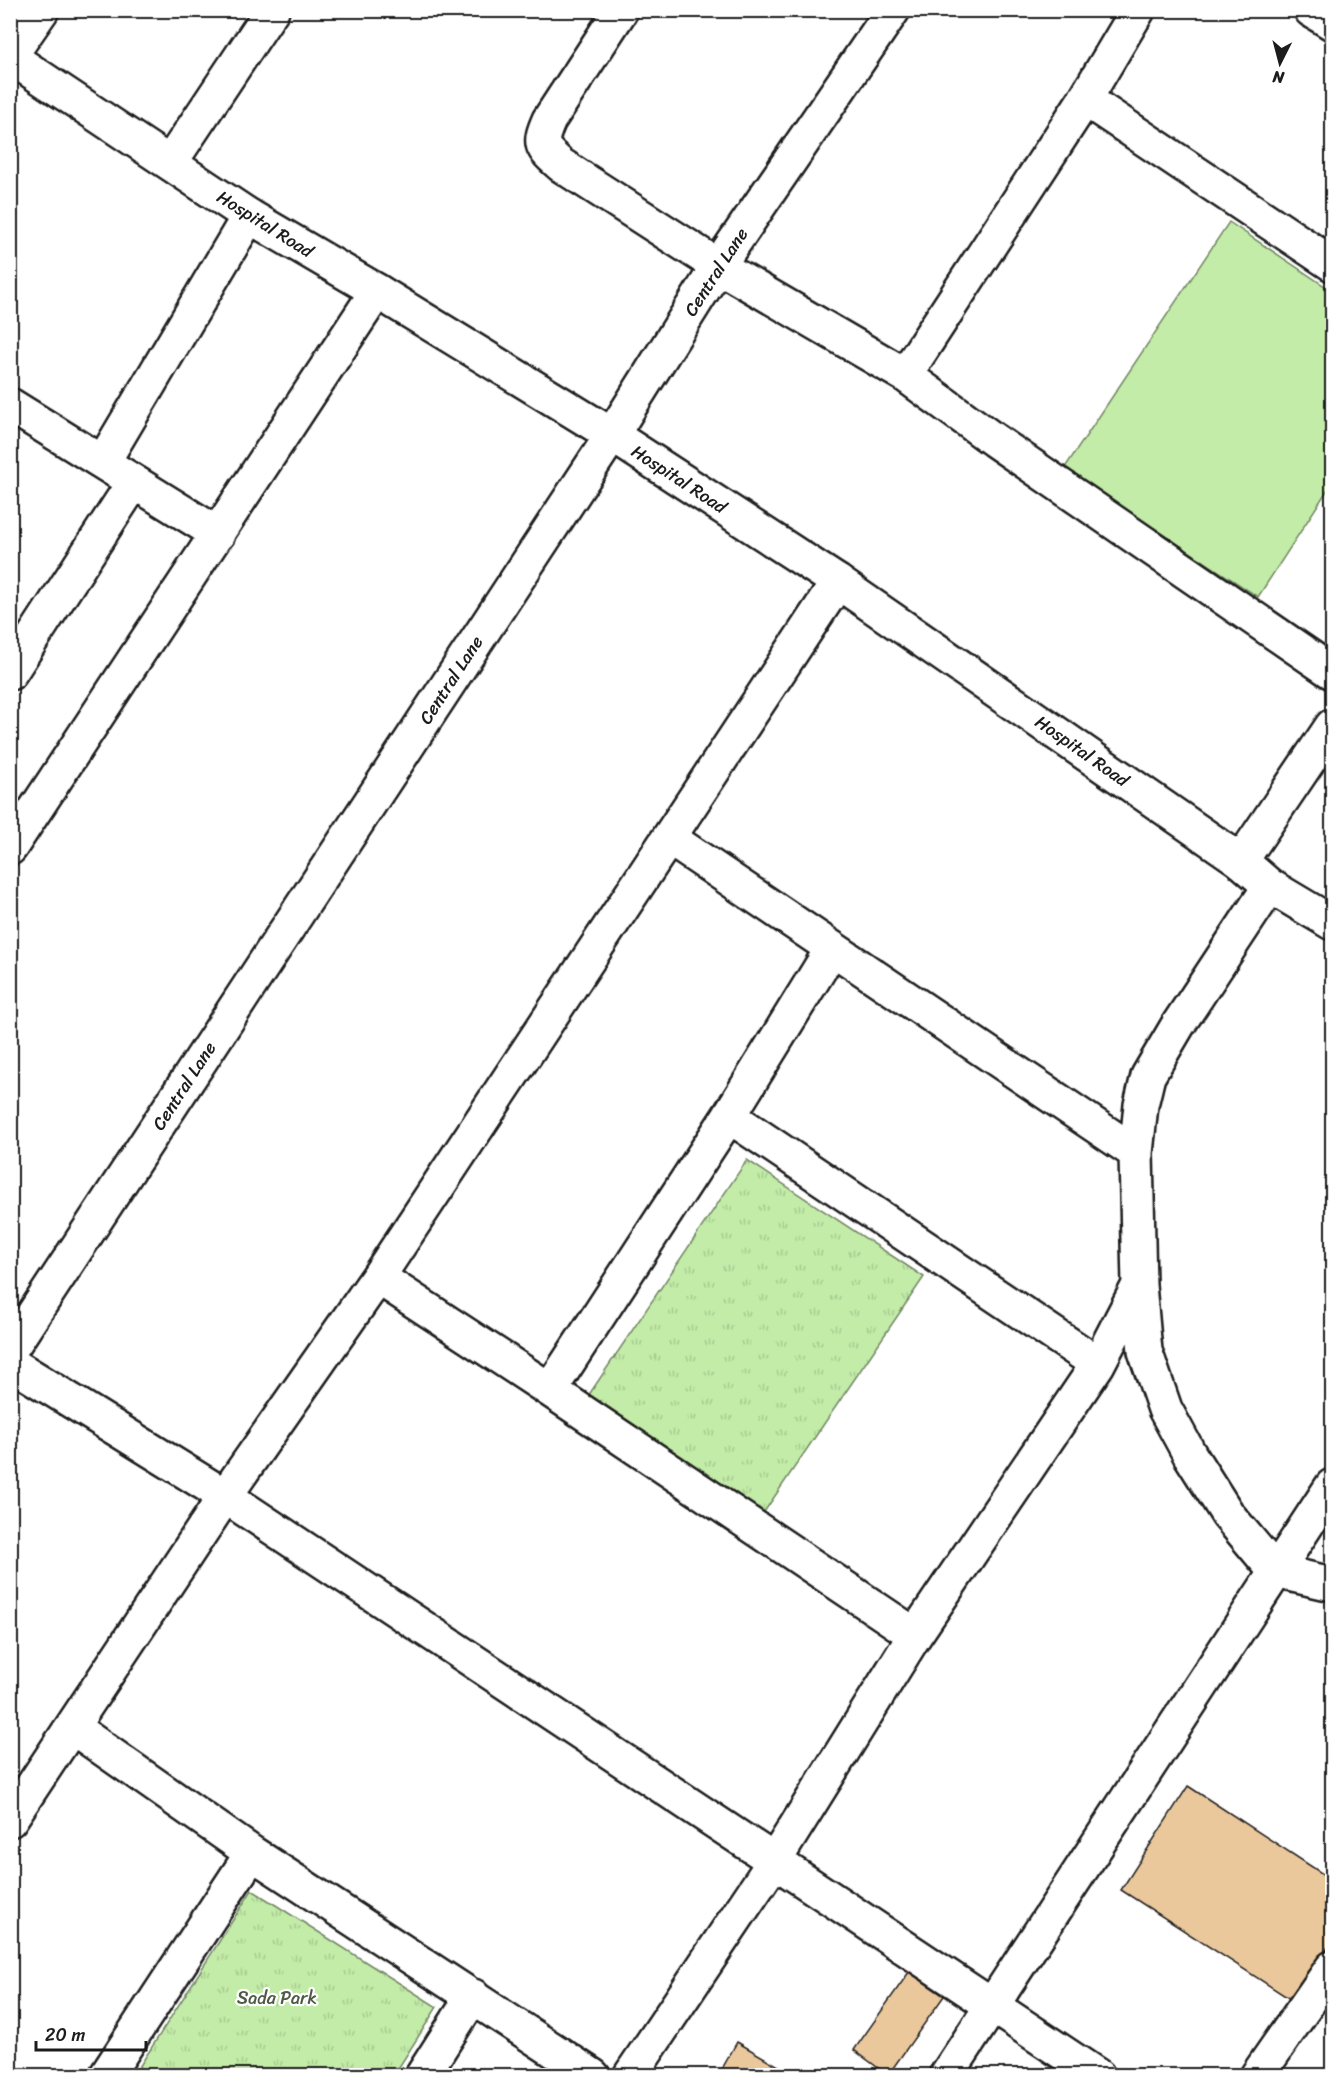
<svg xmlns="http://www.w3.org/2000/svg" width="1343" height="2086" font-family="Sriracha,sans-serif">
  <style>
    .grass { fill: #c3eca8; stroke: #708462; stroke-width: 1.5 }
    .park { fill: url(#park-tufts); stroke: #708462; stroke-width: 1.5 }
    .building { fill: #ebc89c; stroke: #1c1c1c; stroke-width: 1.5 }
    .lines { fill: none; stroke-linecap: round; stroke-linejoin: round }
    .street-casing { stroke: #1c1c1c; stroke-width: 38 }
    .secondary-casing { stroke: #1c1c1c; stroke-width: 38 }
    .street { stroke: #fff; stroke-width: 33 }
    .secondary { stroke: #fff; stroke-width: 33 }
    .labels { text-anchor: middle; stroke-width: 4.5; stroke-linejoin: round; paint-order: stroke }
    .street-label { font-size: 18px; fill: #1c1c1c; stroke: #fff }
    .park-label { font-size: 18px; fill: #4e5a46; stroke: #fff }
  </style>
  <defs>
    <pattern id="park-tufts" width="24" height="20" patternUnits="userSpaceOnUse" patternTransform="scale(1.5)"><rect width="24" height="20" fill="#c3eca8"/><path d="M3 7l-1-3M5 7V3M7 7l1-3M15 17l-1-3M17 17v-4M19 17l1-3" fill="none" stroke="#a7ca90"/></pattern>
  </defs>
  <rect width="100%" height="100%" fill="#fff"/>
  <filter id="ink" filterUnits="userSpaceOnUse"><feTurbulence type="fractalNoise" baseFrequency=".0167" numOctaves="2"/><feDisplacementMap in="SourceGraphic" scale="12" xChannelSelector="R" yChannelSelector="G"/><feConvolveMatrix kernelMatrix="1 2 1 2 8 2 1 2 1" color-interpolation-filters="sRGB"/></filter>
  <g filter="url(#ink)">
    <path class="grass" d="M1229,222L1332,291V483L1258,597L1064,469Z"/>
    <path class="park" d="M747,1160L924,1277L760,1518L584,1402Z
      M252,1890L437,2007L394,2075H134Z"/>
    <path class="building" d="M1188,1786L1332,1880V1941L1293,2001L1121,1890Z
      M909,1972L944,1996L888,2075L854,2050Z
      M737,2042L796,2076H718Z"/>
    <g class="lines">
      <g class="street-casing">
        <path id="street" d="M621,10L549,120C538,145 541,147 561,165L718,266L905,375L994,440L1332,672
          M1311,10L1332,23
          M10,56L42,10
          M1085,99L1332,264
          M170,163L272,10
          M905,375L1085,99L1138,10
          M10,405L218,534
          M103,462L249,216
          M10,673L134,482
          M669,838L1136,1153
          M10,848L377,291
          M1241,861L1332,726
          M1270,886L1178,1025L1148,1076L1141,1105L1136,1153L1139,1285L1145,1351L1165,1409L1190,1455L1228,1515L1275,1571L1332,1584
          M729,1116L1098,1364
          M378,1277L550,1390L915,1635
          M10,1350L612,435L718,266L893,10
          M10,1363L225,1496L1098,2076
          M550,1390L729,1116L832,949
          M72,1727L252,1853L593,2076
          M10,1820L225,1496L378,1277L838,582
          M106,2076L252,1853
          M422,2076L473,1996
          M630,2076L775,1860L915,1635L1098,1364L1139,1285
          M1257,2076L1332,1968"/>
      </g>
      <g class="secondary-casing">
        <path id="secondary" d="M10,57L249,216L377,291L612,435L838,582L1241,861L1270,886L1332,923
          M946,2076L1332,1486"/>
      </g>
      <use href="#street" class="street"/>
      <use href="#secondary" class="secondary"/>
    </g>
  </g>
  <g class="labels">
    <g class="street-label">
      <text transform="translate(265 224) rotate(32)" y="6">Hospital Road</text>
      <text transform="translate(716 272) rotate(-57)" y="6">Central Lane</text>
      <text transform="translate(679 479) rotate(33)" y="6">Hospital Road</text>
      <text transform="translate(451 680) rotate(-57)" y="6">Central Lane</text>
      <text transform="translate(1082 751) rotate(35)" y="6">Hospital Road</text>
      <text transform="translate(184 1086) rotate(-57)" y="6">Central Lane</text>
    </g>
    <g class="park-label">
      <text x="277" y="2004">Sada Park</text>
    </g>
  </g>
  <rect width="1343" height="2086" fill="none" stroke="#fff" stroke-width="36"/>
  <rect x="18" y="18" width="1307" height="2050" fill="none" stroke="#1c1c1c" stroke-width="2" filter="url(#ink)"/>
  <g transform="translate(1280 63) rotate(186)" stroke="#ffffff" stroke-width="4.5" paint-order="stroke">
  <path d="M0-4.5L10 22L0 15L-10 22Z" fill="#1c1c1c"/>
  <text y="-9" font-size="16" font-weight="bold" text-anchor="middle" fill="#1c1c1c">N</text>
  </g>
  <path d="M36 2041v9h110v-9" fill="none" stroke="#1c1c1c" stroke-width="3"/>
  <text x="45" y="2041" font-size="18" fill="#1c1c1c" stroke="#ffffff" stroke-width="4.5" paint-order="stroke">20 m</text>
</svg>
